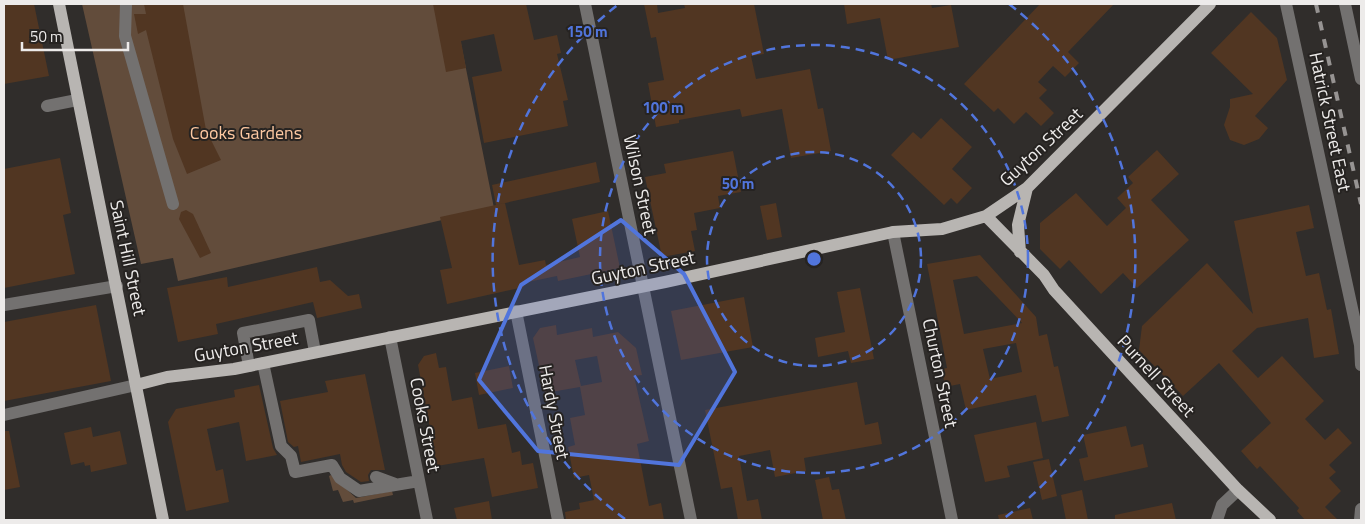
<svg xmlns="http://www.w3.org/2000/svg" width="1365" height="524" font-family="'Titillium Web',sans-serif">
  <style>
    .green { fill: #624c3b }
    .building { fill: #513622; fill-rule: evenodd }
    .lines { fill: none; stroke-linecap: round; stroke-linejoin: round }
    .minor { stroke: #737170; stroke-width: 12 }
    .major { stroke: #b8b5b2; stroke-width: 12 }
    .rail { stroke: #969392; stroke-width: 4; stroke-dasharray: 9 9; stroke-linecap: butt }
    .marked { fill: #5175dc; fill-opacity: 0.2; stroke: #5175dc; stroke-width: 4; stroke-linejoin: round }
    .ring { fill: none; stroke: #5175dc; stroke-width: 2.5; stroke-dasharray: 9 6 }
    .labels { text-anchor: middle; stroke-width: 4; stroke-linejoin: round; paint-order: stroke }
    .street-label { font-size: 18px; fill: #edebea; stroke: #262321 }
    .park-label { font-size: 18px; fill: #fec9a2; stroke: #262321 }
    .centre { fill: #5175dc; stroke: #262321; stroke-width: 2.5 }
    .ring-label { font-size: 15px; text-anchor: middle; font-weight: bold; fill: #5175dc; stroke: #262321; stroke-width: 4; stroke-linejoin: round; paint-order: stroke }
  </style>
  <rect width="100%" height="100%" fill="#302d2b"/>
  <path class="green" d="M82,4H453L494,208L178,281L173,258L141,264Z
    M331,475L356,498L392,491L393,495L354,503L353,500L343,502L338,490L333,491L329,476Z"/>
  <path class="building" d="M9,4H34L49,76L4,84V5Z
    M144,4H183L206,130L221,160L187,174L173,139L146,30L138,34L134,14H146Z
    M433,4H526L534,40L557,35L561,53L557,54L568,100L563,101L568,126L484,143L472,77L502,71L494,34L461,41L466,68L446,72Z
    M644,4H657L658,13L685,8L684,4H754L764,54L751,56L756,79L810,69L818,109L823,108L831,151L791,158L782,109L742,117L740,109L679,120V123L656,127L648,83L664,80L656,37L651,38Z
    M844,4H931L932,8L951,5L959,47L888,60L880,18L847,24Z
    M1040,4H1114L1068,52L1079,63L1065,77L1053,66L1038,82L1047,90L1039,98L1054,113L1041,126L1026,112L1014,124L998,108L994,112L964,84Z
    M1251,12L1277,38L1287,80L1255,116L1268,128L1259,139L1244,145L1230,140L1224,125L1230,107V99L1253,94L1211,53Z
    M941,118L972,147L952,169L972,188L957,204L951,198L944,205L891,155L913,132L921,139Z
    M1157,150L1179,174L1151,200L1189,240L1137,288L1123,273L1101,294L1069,260L1060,269L1040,249V223L1076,193L1107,226L1126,208L1117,198L1133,183L1128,177Z
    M733,151L741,192L718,196L720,208L694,213L697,230L691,231L695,251L662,257L645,177L666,173L664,164Z
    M60,158L71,213L63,215L75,274L4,288V169Z
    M596,162L600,182L496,205L492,185Z
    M505,203L519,265L545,260L546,265L580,257L572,219L608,211L620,268L558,281L557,276L523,283L524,287L447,304L440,270L452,268L440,217Z
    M776,203L782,237L767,240L760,206Z
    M1309,205L1314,228L1296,232L1306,276L1319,273L1327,310L1331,309L1339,354L1314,358L1308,318L1257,328L1232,351L1258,378L1282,356L1324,401L1305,419L1325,440L1338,428L1352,443L1329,465L1336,472L1329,478L1341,491L1325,507L1338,520H1305L1297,511L1299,508L1260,466L1257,469L1241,451L1271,423L1219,363L1183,396L1139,350L1142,326L1207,263L1253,314L1234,221Z
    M186,210L193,214L211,253L200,258L179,219L181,212Z
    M980,255L1036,317L1039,336L1047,334L1054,367L1058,366L1069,416L1042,422L1036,395L966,410L960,384L945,387L942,369L947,368L927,264ZM977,276L1022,323L964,334L953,280ZM1016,343L1022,372L990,379L983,349Z
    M317,267L320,282L330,280L348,296L359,294L362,308L317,318L313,302L216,324L218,334L178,342L167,288L227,277L228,287Z
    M860,288L874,359L851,363L848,351L818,357L815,338L845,332L837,292Z
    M744,297L753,347L681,360L671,311Z
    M96,305L111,381L4,401V322Z
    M556,325L557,335L592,328L593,337L618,332L636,348L642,375L634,376L649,441L637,444L649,506L661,503L664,520H566L565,512L580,509L579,503L594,500L589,475L574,478L568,447L575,445L570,418L585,415L580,387L545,393L533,338L540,328ZM597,356L602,382L581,386L575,360Z
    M436,353L439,368L446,367L452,401L472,397L478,429L506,424L512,453L520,451L522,465L533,463L538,488L492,497L484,458L437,466L418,365L424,356Z
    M509,366L513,388L479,395L475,373Z
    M365,374L385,470H371L368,475L369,481L361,482L346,472L342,465L340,454L301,462L298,446L294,447L288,442L280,401L328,392L325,381Z
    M857,382L865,425L878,422L882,444L804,458L806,471L775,477L770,450L739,456L747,501L758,499L762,520H738L732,487L721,489L705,410Z
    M259,385L273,448L277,455L246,461L239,422L207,429L216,471L223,469L229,502L186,511L168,422L176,409L235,397L234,390Z
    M1036,422L1043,458L1007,466L1010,477L985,482L974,435Z
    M1126,426L1131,447L1143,444L1148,467L1084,481L1079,459L1088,457L1083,435Z
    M91,427L93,437L120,431L127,464L91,472L90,465L85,466L84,462L71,465L64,433Z
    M4,431H9L20,487L4,490Z
    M1049,459L1057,496L1042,500L1033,462Z
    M829,477L832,490L839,489L846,520H823L815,480Z
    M1082,490L1088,520H1066L1061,495Z
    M489,501L492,520H457L454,508Z
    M1172,503L1176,520H1115V515Z
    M1030,508L1033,520H999L998,515Z"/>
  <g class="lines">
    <path class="minor" d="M126,4L125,36L173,204
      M585,4L691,520
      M1286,4L1360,345L1361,365
      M1345,4L1361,79
      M47,106L77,100
      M893,232L952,520
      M4,305L117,286
      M516,311L558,520
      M390,337L427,520
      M263,363L281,446L291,456L295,472L332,465L340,478L359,491L419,481
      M249,366L243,333L309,320L315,352
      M4,415L136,385
      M376,477L395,484
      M1217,520L1222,505L1238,490
      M1360,520L1361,509"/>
    <path class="major" d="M59,4L163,520
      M986,216L1044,275L1054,290L1238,490L1270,520
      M1020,252L1018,225L1027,188
      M136,385L167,377L234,369L665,282L893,232L942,229L986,216L1027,188L1210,4"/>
    <path class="rail" d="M1316,4L1361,204"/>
  </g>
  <path class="marked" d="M621,220L684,274L735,372L679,465L538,451L479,380L521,285Z"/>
  <g class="ring">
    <circle cx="814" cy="259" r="107"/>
    <circle cx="814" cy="259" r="214"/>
    <path d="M625 519A321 321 0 0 1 619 4M1009 4A321 321 0 0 1 1003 519"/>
  </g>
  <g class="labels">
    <g class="street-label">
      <text transform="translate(1330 122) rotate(78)" y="6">Hatrick Street East</text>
      <text transform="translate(1041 147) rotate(-43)" y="6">Guyton Street</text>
      <text transform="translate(640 185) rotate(78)" y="6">Wilson Street</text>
      <text transform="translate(128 258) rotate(78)" y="6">Saint Hill Street</text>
      <text transform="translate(643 268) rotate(-12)" y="6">Guyton Street</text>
      <text transform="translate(246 347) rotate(-10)" y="6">Guyton Street</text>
      <text transform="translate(940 373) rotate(78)" y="6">Churton Street</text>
      <text transform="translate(1156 376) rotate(47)" y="6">Purnell Street</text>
      <text transform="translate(554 412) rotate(79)" y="6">Hardy Street</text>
      <text transform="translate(425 425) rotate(79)" y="6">Cooks Street</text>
    </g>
    <g class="park-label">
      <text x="246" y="139">Cooks Gardens</text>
    </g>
  </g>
  <circle cx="814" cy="259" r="8" class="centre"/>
  <g class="ring-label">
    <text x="587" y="37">150 m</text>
    <text x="663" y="113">100 m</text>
    <text x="738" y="189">50 m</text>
  </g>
  <rect width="1365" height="524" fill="none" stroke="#edebea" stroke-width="10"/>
  <path d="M22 42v8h106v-8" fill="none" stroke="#edebea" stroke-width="2.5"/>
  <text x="30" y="42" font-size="15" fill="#edebea" stroke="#262321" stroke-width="4" paint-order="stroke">50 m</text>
</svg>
